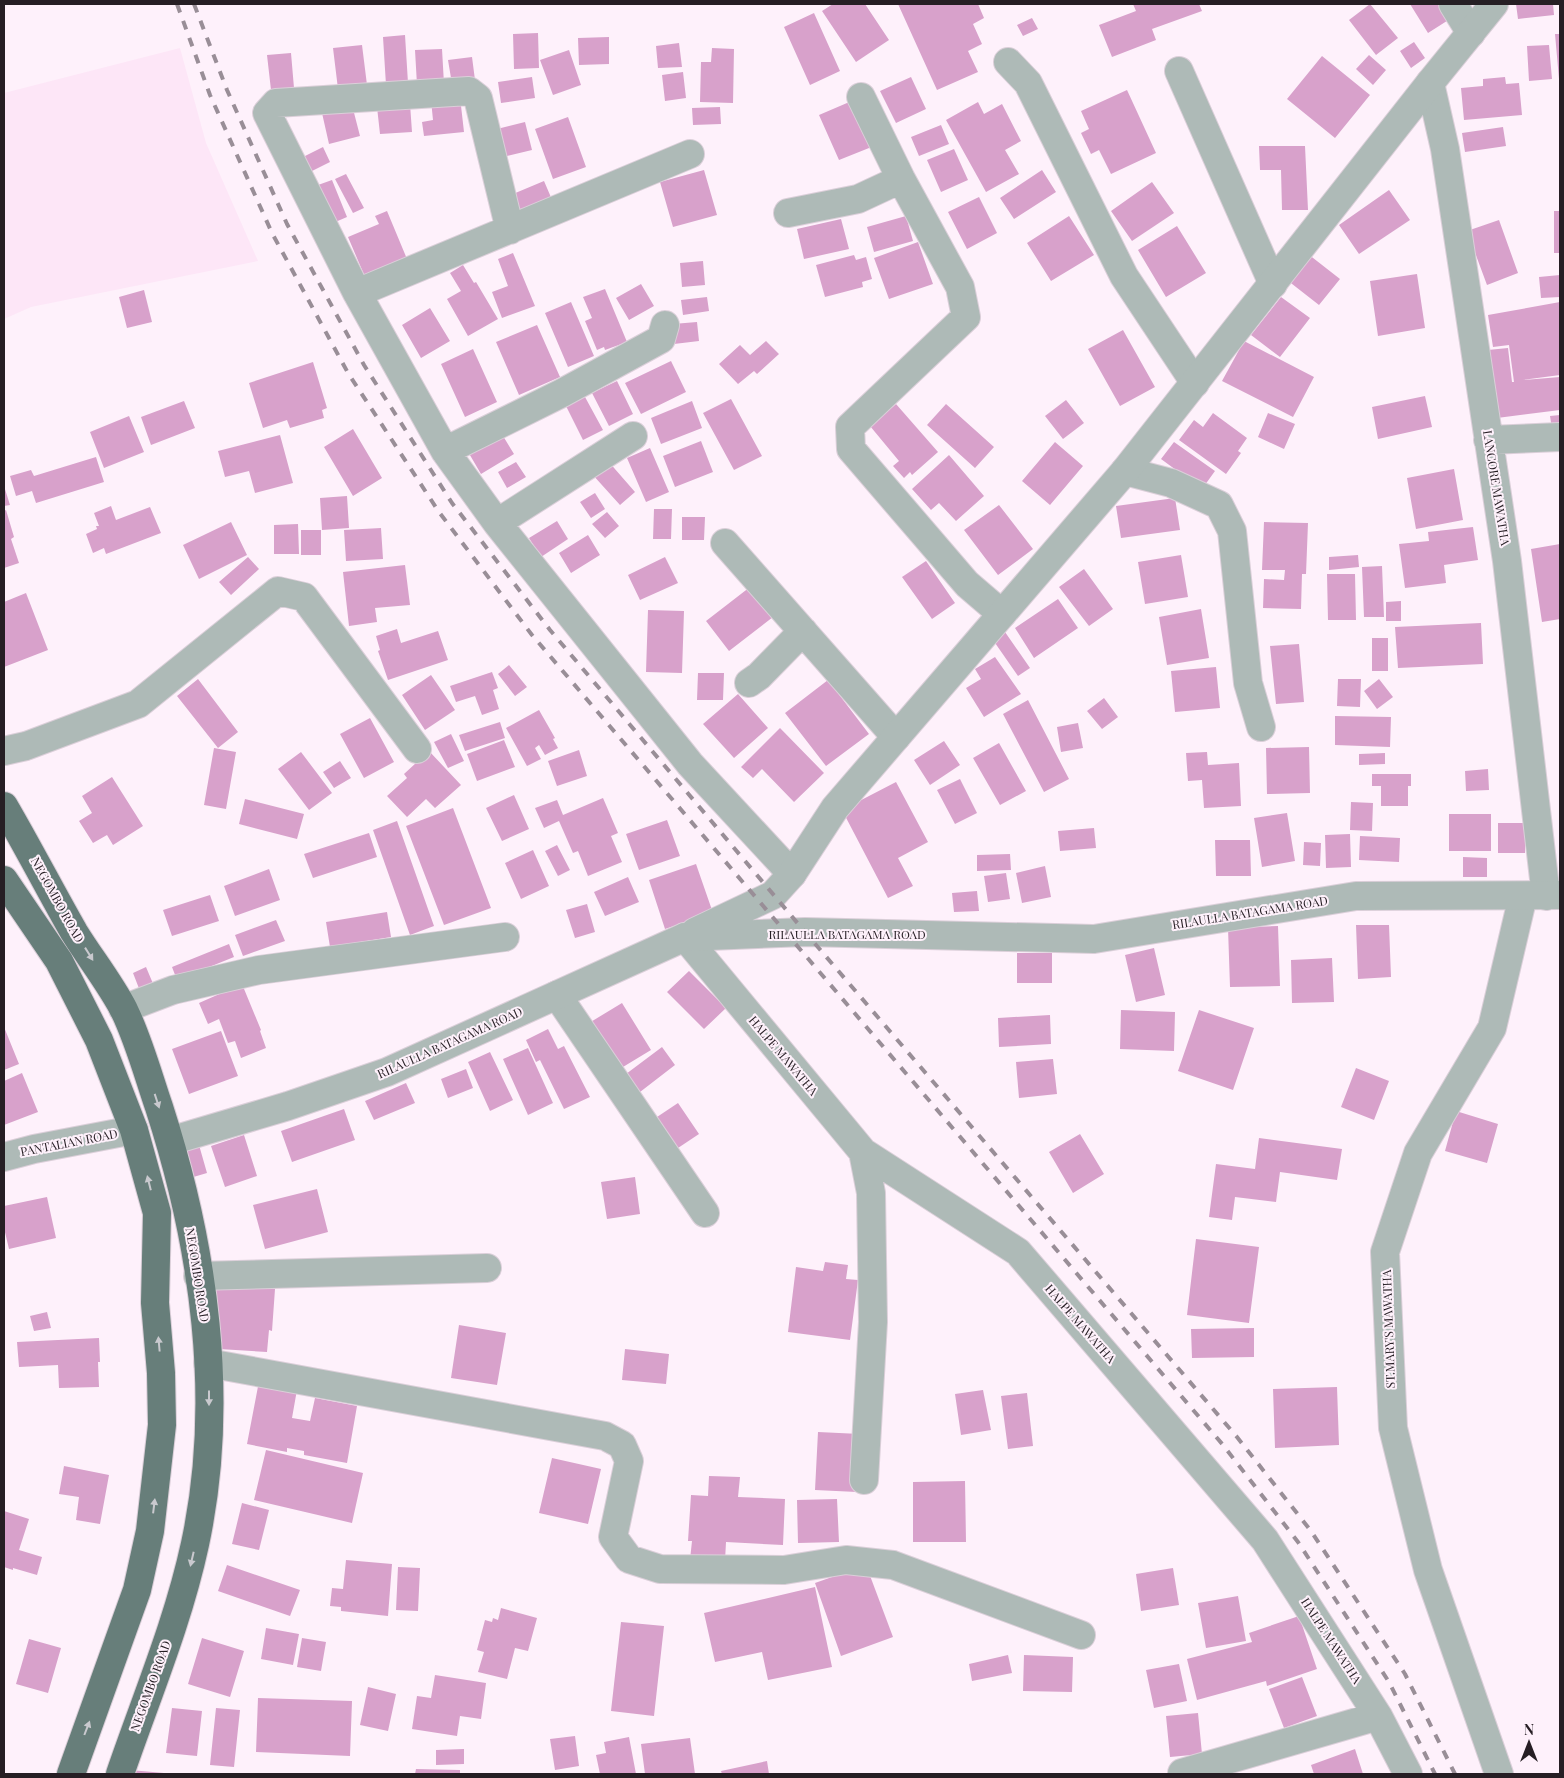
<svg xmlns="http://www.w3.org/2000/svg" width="1564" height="1778" font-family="'Playfair Display',serif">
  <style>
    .built { fill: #fde6f7 }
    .building { fill: #d8a1cb }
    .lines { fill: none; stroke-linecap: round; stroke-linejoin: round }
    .minor-casing { stroke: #dbcfd9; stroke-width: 30 }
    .tertiary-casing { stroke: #dbcfd9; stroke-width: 30 }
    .trunk-casing { stroke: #dbcfd9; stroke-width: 30 }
    .minor { stroke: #aebab7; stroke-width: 28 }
    .tertiary { stroke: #aebab7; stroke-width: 28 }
    .trunk { stroke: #677e7a; stroke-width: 28 }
    .rail { stroke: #998e97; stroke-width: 4; stroke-dasharray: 9 9; stroke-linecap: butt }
    .oneway { fill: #c9c9ce }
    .labels { text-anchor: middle; stroke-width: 4; stroke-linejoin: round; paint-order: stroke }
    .street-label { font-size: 12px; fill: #261e24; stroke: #fef1fb }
  </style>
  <rect width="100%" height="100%" fill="#fef1fb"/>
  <path class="built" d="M180,48L206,143L258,261L31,307L4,319V93Z"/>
  <path class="building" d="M833,4H865L889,40L856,62L822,11Z
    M898,4H978L984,18L973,24L982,44L968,51L978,72L937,90Z
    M1133,4H1199L1202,11L1152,29L1156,40L1112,57L1099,25L1136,11Z
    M1370,4L1398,38L1376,55L1349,20Z
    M1410,4H1441L1450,19L1428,33Z
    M1516,4H1553L1554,15L1518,19Z
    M814,13L840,71L810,85L784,27Z
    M1032,18L1038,29L1023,36L1017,25Z
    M538,33L539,68L514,69L513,34Z
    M1555,34H1560V79H1559Z
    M405,35L408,83L386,85L383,37Z
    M609,37V64L579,65L578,38Z
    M1414,42L1425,58L1411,68L1400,51Z
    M679,43L682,67L658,68L656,46Z
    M362,45L367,85L338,89L333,48Z
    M1549,45L1552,79L1529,81L1527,46Z
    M712,48L734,49L733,103L700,102L701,62H711Z
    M442,49L444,84L417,85L415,50Z
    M569,50L581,85L553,95L540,60Z
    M291,53L294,88L271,90L267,55Z
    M1369,55L1386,70L1373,85L1356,69Z
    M1322,56L1370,95L1335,138L1287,99Z
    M472,57L475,80L452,84L448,60Z
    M683,72L686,98L665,101L662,75Z
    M532,77L535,98L501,103L498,82Z
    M911,77L926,109L896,123L880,91Z
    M1505,77L1506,84L1519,83L1522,115L1464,120L1461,88L1483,86V79Z
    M1127,90L1156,153L1111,174L1099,150L1091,154L1081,133L1089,129L1081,111Z
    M460,97L464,132L424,136L422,122L433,120L431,100Z
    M854,100L874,146L839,160L819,115Z
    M978,102L984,114L1002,104L1021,141L1005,150L1019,174L986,192L946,120Z
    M410,104L412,132L380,134L377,107Z
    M352,105L360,136L329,144L322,113Z
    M720,107L721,124L693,125L692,108Z
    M568,117L586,167L553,179L535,129Z
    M525,122L532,150L499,158L493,130Z
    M941,125L949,144L919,156L911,137Z
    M1503,127L1506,146L1465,152L1462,133Z
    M1259,146H1305L1308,210H1282L1281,170H1260Z
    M323,147L330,162L310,172L303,157Z
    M954,149L968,180L941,192L927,160Z
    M704,170L717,215L673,227L660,182Z
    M1042,170L1056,192L1014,219L1000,198Z
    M346,174L364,208L353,213L335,179Z
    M332,180L347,217L333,223L318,185Z
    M544,181L553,202L522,215L513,194Z
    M1152,182L1174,213L1132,241L1111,211Z
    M1389,190L1410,220L1359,254L1339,225Z
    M979,197L997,233L967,249L948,212Z
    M387,211L407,259L365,277L348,237L379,224L375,216Z
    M1554,211H1560V253H1554Z
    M906,216L913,241L874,252L867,227Z
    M1069,216L1094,255L1051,281L1027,243Z
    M841,219L849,249L804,259L797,229Z
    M1499,220L1518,273L1487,285L1467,231Z
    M1177,226L1206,273L1166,297L1138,250Z
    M918,242L933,284L889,299L874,258Z
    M513,253L535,306L502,318L492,292L508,286L498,259Z
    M1308,254L1340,279L1319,305L1287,280Z
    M854,255L856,260L866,257L872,279L862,282L863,287L825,297L816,265Z
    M703,261L705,285L682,287L680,263Z
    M463,265L474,283L476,282L498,319L468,336L447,299L461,291L450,273Z
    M1417,274L1425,328L1378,336L1370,281Z
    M1560,275V297L1541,298L1539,277Z
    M641,284L654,306L629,320L616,298Z
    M605,289L627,342L605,350L604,347L597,350L585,321L592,318L583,297Z
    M144,290L152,322L127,328L119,297Z
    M707,297L709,311L683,315L681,300Z
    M1281,297L1310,318L1280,357L1251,335Z
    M571,302L594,356L568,367L545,313Z
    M1560,302V375L1523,380L1560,377V410L1497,418L1488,350L1508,348L1512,382H1514L1509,345L1493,347L1488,315Z
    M430,308L450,341L421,358L402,325Z
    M697,322L699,341L674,344L673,324Z
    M537,325L560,377L519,395L496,342Z
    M1123,330L1155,387L1120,406L1088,349Z
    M766,341L779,354L757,374L754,371L738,384L719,364L740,345L750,355Z
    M1244,341L1314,377L1293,417L1222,381Z
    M473,349L497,402L465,417L441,364Z
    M671,361L686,392L641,414L625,383Z
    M313,362L327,408L322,410L324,418L290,428L287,420L263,428L249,383Z
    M617,381L633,414L609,426L592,393Z
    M1425,396L1432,427L1378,439L1372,407Z
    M585,397L603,430L583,440L566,406Z
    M731,399L762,456L734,470L703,413Z
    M1066,400L1084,423L1063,439L1045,416Z
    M184,401L195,428L151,445L141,417Z
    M692,401L702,428L661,444L651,418Z
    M896,404L938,452L912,475L910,472L904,478L893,466L899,461L870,426Z
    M946,404L994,447L975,468L927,425Z
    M1213,413L1247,438L1238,451L1241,453L1226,474L1179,440L1194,420L1203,427Z
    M1268,413L1295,424L1284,449L1258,437Z
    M1560,415V433L1553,435L1550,416Z
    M129,416L144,452L104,468L90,432Z
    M353,429L382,478L353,496L324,447Z
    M500,431L514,454L481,474L467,450Z
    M280,435L293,483L255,493L249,471L225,477L218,451Z
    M701,441L713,472L675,487L663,456Z
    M1055,442L1083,466L1050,505L1022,481Z
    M1174,442L1215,471L1202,489L1161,459Z
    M650,448L669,492L646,502L627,458Z
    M949,455L984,496L956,521L939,503L931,510L912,489Z
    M96,457L104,482L36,503L32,491L16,496L10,476L31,470L34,476Z
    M608,461L635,492L620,505L592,474Z
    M516,462L526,477L507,488L498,472Z
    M1454,469L1463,520L1416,529L1407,478Z
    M4,486L10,505L4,506Z
    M595,493L605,509L591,518L580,502Z
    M347,496L349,528L322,530L320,498Z
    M1175,498L1180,530L1121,538L1116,506Z
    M999,505L1033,549L998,575L964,530Z
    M111,506L116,520L150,507L161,533L106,554L104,548L93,553L86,534L97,529L96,526H99L94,513Z
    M654,509H672L671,539H653Z
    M6,510L14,537L11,539L19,563L4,568V511Z
    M607,512L619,526L605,538L592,524Z
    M682,517H705L704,540H682Z
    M557,521L568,539L541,557L529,538Z
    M231,522L247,555L199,579L183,545Z
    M1264,522L1308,523L1306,574H1302L1301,609L1263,608L1264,579L1284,580L1285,570H1262Z
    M298,524L299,554H274V525Z
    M1473,527L1478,560L1444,565L1446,583L1405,588L1399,544L1429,541L1428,532Z
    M381,528L383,559L346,561L344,530Z
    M301,530H321V555H301Z
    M588,535L600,555L571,573L559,553Z
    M1560,544V619L1542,622L1531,549Z
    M1181,555L1188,597L1145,604L1138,562Z
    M1358,555L1359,567L1329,570V557Z
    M248,557L259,569L231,595L219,582Z
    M665,557L678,583L640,600L628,575Z
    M926,561L955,603L932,619L902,577Z
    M405,565L410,605L375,608L377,622L349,626L343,572Z
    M1382,566L1384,617H1364L1362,567Z
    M1084,569L1113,609L1089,626L1059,587Z
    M1327,574H1355L1356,620H1328Z
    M750,587L773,617L729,651L706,621Z
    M26,593L48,650L4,667V602Z
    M1058,599L1078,628L1034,658L1015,628Z
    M1401,601V621H1386V602Z
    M1201,609L1209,658L1167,665L1159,617Z
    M648,610L684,611L682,673L646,672Z
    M1481,623L1483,664L1398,668L1395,627Z
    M397,629L401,643L438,631L448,660L388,680L378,651L380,650L376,636Z
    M1005,632L1030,668L1018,676L993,640Z
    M1372,638H1388V671H1372Z
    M1299,644L1304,702L1276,704L1270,646Z
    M995,657L1021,694L984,717L966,688L981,679L975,669Z
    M509,665L527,687L515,696L498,674Z
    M1216,667L1220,708L1175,712L1171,671Z
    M492,672L498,688L493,690L499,709L482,715L475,696L456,702L450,686Z
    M698,673H724L723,700H697Z
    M431,675L455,710L425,730L402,695Z
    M198,679L238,732L218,748L177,696Z
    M1338,679H1361L1360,707L1337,706Z
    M1379,679L1393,697L1377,709L1364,691Z
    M828,680L869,734L826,766L785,713Z
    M738,694L768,728L734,758L703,724Z
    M1104,698L1118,717L1102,729L1087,711Z
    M1028,700L1069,779L1044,792L1003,714Z
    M539,710L555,738L553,739L558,748L545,755L539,745L535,748L541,759L527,766L506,728Z
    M1335,716L1391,717L1390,747L1335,745Z
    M370,718L394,762L364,778L340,734Z
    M500,722L505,738L465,751L459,735Z
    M1078,723L1083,748L1061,752L1057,727Z
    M780,728L824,773L794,802L762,769L753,778L741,767Z
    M451,734L464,761L448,768L434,742Z
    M504,740L515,767L477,781L467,754Z
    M944,741L960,765L930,785L914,760Z
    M999,743L1026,791L1000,805L973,758Z
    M1309,747L1310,793L1267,794L1266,748Z
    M214,748L236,752L226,809L204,805Z
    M579,750L587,776L557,786L548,761Z
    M429,751L461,785L435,808L426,799L407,817L387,796L407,778L404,774Z
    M301,752L332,793L309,810L278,769Z
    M1207,752L1208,765L1239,763L1241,806L1204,808L1202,780L1188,781L1186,753Z
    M1385,753V764L1359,765V754Z
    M340,761L351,778L334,788L323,772Z
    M1488,769L1489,790L1466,791L1465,771Z
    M1372,774H1411V786H1408V806H1381V786H1372Z
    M112,777L143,826L113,845L107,835L93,843L79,821L92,813L82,796Z
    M960,779L977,813L955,824L937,790Z
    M896,782L928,842L898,858L913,886L888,898L842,810Z
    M514,795L529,829L502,841L486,808Z
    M603,798L618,833L611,836L622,862L588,876L578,851L573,853L559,821L544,828L535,808L557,800L563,815Z
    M245,799L304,814L297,839L239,824Z
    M1351,802L1373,803L1372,831L1350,830Z
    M453,808L491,908L444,925L406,826Z
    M1287,813L1295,861L1262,867L1254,818Z
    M1449,814H1491V851H1449Z
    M667,820L680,856L639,870L626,834Z
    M397,821L434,926L410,935L373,830Z
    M1498,823H1525V853H1498Z
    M1094,828L1096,848L1060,851L1058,831Z
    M369,833L377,857L313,878L304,854Z
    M1350,834L1351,867L1326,868L1325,835Z
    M1360,836L1400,838L1399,862L1359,860Z
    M1215,840H1250L1251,876H1216Z
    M1304,842L1321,843L1320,866L1303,865Z
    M557,845L570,870L558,876L545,851Z
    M533,850L549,886L521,899L505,863Z
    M1010,854L1011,870L977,871V855Z
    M1463,857L1487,858V877H1463Z
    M696,864L713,913L665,929L649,880Z
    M1045,866L1051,897L1022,903L1016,873Z
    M269,869L280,900L235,916L224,886Z
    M1006,873L1010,899L988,902L984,876Z
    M628,877L639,902L605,916L594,892Z
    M977,891L979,911L954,912L952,893Z
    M210,895L219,921L172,936L163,910Z
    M587,904L595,932L575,938L566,910Z
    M387,912L391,937L330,947L326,922Z
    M276,920L285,941L243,956L235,935Z
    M1356,925H1389L1391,977L1358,979Z
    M1278,926L1280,986L1230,987L1228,928Z
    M229,944L234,957L177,980L172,967Z
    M1154,948L1165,995L1136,1002L1125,955Z
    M1017,953H1052V983H1017Z
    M1332,958L1334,1002L1292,1003L1291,960Z
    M146,967L154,986L140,991L133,973Z
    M689,971L726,1008L704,1029L667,992Z
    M242,984L261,1030L260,1031L266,1048L241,1058L235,1041L228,1043L219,1019L208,1024L199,1003Z
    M622,1003L651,1050L618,1070L589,1023Z
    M1121,1010L1175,1012L1174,1051L1120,1049Z
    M1199,1010L1254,1028L1233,1090L1178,1071Z
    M1050,1015L1051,1044L999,1047L998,1018Z
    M4,1027L19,1064L4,1070Z
    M548,1029L558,1049L564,1046L590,1097L564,1109L540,1060L536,1062L526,1040Z
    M221,1031L238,1076L189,1094L172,1049Z
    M662,1047L675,1065L640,1092L626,1074Z
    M528,1048L553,1103L528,1115L503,1059Z
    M490,1052L513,1100L490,1111L468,1062Z
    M1053,1059L1057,1094L1019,1098L1016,1062Z
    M1356,1068L1389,1081L1374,1120L1341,1107Z
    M466,1069L473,1088L448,1098L441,1079Z
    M22,1073L38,1112L4,1125V1081Z
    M406,1083L415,1103L374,1120L365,1101Z
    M678,1103L699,1134L675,1150L654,1119Z
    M344,1109L355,1140L292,1162L281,1131Z
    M1456,1111L1498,1124L1487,1163L1445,1151Z
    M1080,1134L1104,1174L1073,1193L1049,1152Z
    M244,1135L257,1176L225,1187L211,1146Z
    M1259,1138L1342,1149L1337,1180L1280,1172L1276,1202L1235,1197L1232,1220L1209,1217L1216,1164L1255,1169Z
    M199,1145L207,1173L190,1178L182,1150Z
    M635,1177L640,1214L607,1219L601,1182Z
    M317,1189L328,1232L265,1249L253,1205Z
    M47,1197L56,1238L9,1249L4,1228V1206Z
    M1196,1239L1259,1247L1249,1323L1187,1315Z
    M825,1262L848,1265L846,1279L858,1280L850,1340L788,1332L796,1267L823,1271Z
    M210,1283L275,1289L272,1331L269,1330L267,1352L219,1349L221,1328H206Z
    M47,1312L51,1328L34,1331L30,1316Z
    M459,1325L506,1333L497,1385L451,1378Z
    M1254,1328V1357L1192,1358L1191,1329Z
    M99,1338L100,1362H98L99,1387L59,1388L58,1365L19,1367L17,1342Z
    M625,1349L669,1354L666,1384L622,1380Z
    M260,1376L298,1384L292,1418L310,1421L315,1398L357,1406L347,1463L304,1455V1451L287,1448V1452L247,1444Z
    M1337,1387L1339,1445L1275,1448L1273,1389Z
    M983,1390L991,1430L961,1435L955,1394Z
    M1027,1393L1033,1446L1008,1449L1001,1396Z
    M818,1432L860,1434L857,1492L815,1490Z
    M266,1450L363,1473L352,1523L254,1500Z
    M552,1458L601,1469L588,1524L539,1513Z
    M64,1466L109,1475L100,1524L76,1520L79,1497L59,1494Z
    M709,1476L740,1477L738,1497L785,1499L783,1545L726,1542L725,1561L690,1560L692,1541H688L691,1495L708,1496Z
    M965,1481L966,1542H913V1482Z
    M837,1499L839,1542L798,1543L797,1500Z
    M242,1503L269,1510L259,1550L232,1544Z
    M4,1511L29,1519L19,1550L42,1557L37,1575L13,1568V1570L4,1567Z
    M346,1560L392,1564L388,1616L341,1611V1607L330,1606L332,1588L343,1589Z
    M227,1565L300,1590L290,1616L218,1591Z
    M866,1565L893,1637L841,1656L815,1583Z
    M398,1567L420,1568L418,1611L396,1610Z
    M1173,1568L1179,1605L1141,1611L1136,1574Z
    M815,1587L832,1667L768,1680L762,1652L715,1662L704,1613Z
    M1238,1596L1246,1641L1206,1648L1198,1603Z
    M501,1608L537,1618L528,1651L515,1648L507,1679L478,1672L484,1652L477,1650L485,1620L492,1622L493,1618L498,1620Z
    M1299,1616L1317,1669L1267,1686L1266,1681L1197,1700L1187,1659L1252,1642L1249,1633Z
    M621,1622L664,1626L654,1716L611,1711Z
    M266,1628L299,1634L293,1665L261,1659Z
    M202,1638L244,1651L230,1697L188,1684Z
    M302,1638L326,1642L321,1671L297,1667Z
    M29,1639L61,1648L48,1693L16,1684Z
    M1008,1655L1012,1673L972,1681L969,1664Z
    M1024,1655L1073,1657L1072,1692L1023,1691Z
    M1179,1664L1187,1701L1154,1708L1146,1670Z
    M435,1675L486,1683L481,1719L460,1716L457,1736L412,1729L417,1696L431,1698Z
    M1302,1677L1317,1716L1284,1728L1269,1689Z
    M368,1687L396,1694L388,1731L360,1725Z
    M258,1698L352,1701L350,1756L256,1752Z
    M172,1708L202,1711L197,1756L166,1753Z
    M216,1708L240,1710L234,1767L210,1765Z
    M1198,1713L1202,1754L1170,1757L1166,1716Z
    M575,1736L579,1766L555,1770L550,1739Z
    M629,1737L636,1774H600L596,1755L606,1753L604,1742Z
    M690,1738L695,1774H645L641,1744Z
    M464,1749V1764L436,1765V1750Z
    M1355,1749L1363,1774H1314L1311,1765Z
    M767,1761L769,1774H722L721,1771Z
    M416,1769L460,1770V1774H415Z
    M130,1770L164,1773V1774H129Z"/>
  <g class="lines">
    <g class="minor-casing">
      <path id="minor" d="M1453,4L1471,33
        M1008,62L1028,83L1124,276L1195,383
        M1179,71L1273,284
        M1430,83L1445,149L1507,561L1546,896
        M861,97L901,179L960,287L966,317L850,427L851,449L967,584L1002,614
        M788,213L858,199L901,179
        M510,230L478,98L469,91L276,103L267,113L357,293L445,451L497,523L690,764L792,874
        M357,293L690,154
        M1488,440L1560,437
        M445,451L562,393L661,339L665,325
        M1125,471L1171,483L1219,505L1232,531L1248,683L1261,727
        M497,523L633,436
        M725,543L896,737
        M749,683L759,676L803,631
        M4,751L26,746L138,704L278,591L304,597L417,749
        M685,937L863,1152L1018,1252L1265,1540L1378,1716L1408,1774
        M557,995L705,1213
        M123,1009L173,990L259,970L505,937
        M863,1152L871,1193L873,1322L864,1480
        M4,1157L34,1149L134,1130
        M198,1276L487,1268
        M208,1363L605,1436L622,1445L629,1461L613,1537L629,1559L660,1569L784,1570L846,1560L893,1565L1081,1635
        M1182,1773L1378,1716
        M1499,1774L1428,1570L1393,1428L1385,1252L1418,1153L1492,1028L1523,896"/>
    </g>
    <g class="tertiary-casing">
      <path id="tertiary" d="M695,932L773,895L792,874L835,808L1125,471L1430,83L1494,4
        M170,1141L288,1106L387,1072L685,937L805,932L1094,939L1356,896L1560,895"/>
    </g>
    <g class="trunk-casing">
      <path id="trunk" d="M4,806C28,847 50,890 74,932C90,958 110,983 124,1010C139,1041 148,1075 159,1107C204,1246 226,1400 195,1544C178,1623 146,1698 120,1774
        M4,880L59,961L99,1040L134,1130L157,1213L155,1303L161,1373L162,1425L150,1531L137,1590L71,1774"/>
    </g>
    <use href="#minor" class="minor"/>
    <use href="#tertiary" class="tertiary"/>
    <use href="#trunk" class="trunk"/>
    <path class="rail" d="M177,4L210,95L272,233L348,373L439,512L532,635L1223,1445L1298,1542L1389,1682L1435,1774
      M194,4L227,90L287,224L364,365L452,503L550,630L805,932L1237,1437L1311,1531L1405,1674L1455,1774"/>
  </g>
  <defs><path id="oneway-solid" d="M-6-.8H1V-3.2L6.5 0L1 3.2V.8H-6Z" transform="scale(1.25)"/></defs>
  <g class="oneway">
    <use href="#oneway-solid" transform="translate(89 954) rotate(58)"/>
    <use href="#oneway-solid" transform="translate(157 1101) rotate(72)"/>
    <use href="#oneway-solid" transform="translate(149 1183) rotate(-104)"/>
    <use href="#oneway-solid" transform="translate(159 1344) rotate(-95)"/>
    <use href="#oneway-solid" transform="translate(209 1398) rotate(90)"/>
    <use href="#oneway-solid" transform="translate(154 1506) rotate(-83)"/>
    <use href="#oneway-solid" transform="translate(192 1559) rotate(103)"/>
    <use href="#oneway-solid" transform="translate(87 1728) rotate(-69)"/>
  </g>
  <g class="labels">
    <g class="street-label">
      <text transform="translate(1496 488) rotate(81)" y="4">LANCORE MAWATHA</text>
      <text transform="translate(57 900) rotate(61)" y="4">NEGOMBO ROAD</text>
      <text transform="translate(1250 913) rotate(-9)" y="4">RILAULLA BATAGAMA ROAD</text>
      <text x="847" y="939">RILAULLA BATAGAMA ROAD</text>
      <text transform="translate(450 1043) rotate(-24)" y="4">RILAULLA BATAGAMA ROAD</text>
      <text transform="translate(783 1056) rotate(50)" y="4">HALPE MAWATHA</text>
      <text transform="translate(69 1143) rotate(-11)" y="4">PANTALIAN ROAD</text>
      <text transform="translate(197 1275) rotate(81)" y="4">NEGOMBO ROAD</text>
      <text transform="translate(1080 1324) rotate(49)" y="4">HALPE MAWATHA</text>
      <text transform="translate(1389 1329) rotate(-92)" y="4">ST.MARY'S MAWATHA</text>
      <text transform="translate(1331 1641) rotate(57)" y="4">HALPE MAWATHA</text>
      <text transform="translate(151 1686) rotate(-70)" y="4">NEGOMBO ROAD</text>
    </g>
  </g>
  <rect width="1564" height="1778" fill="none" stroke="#261e24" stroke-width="10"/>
  <g transform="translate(1529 1743)" stroke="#fef1fb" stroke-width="4" paint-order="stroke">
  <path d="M0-4L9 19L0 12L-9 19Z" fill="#261e24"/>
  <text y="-8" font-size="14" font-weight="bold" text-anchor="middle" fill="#261e24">N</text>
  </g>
</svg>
